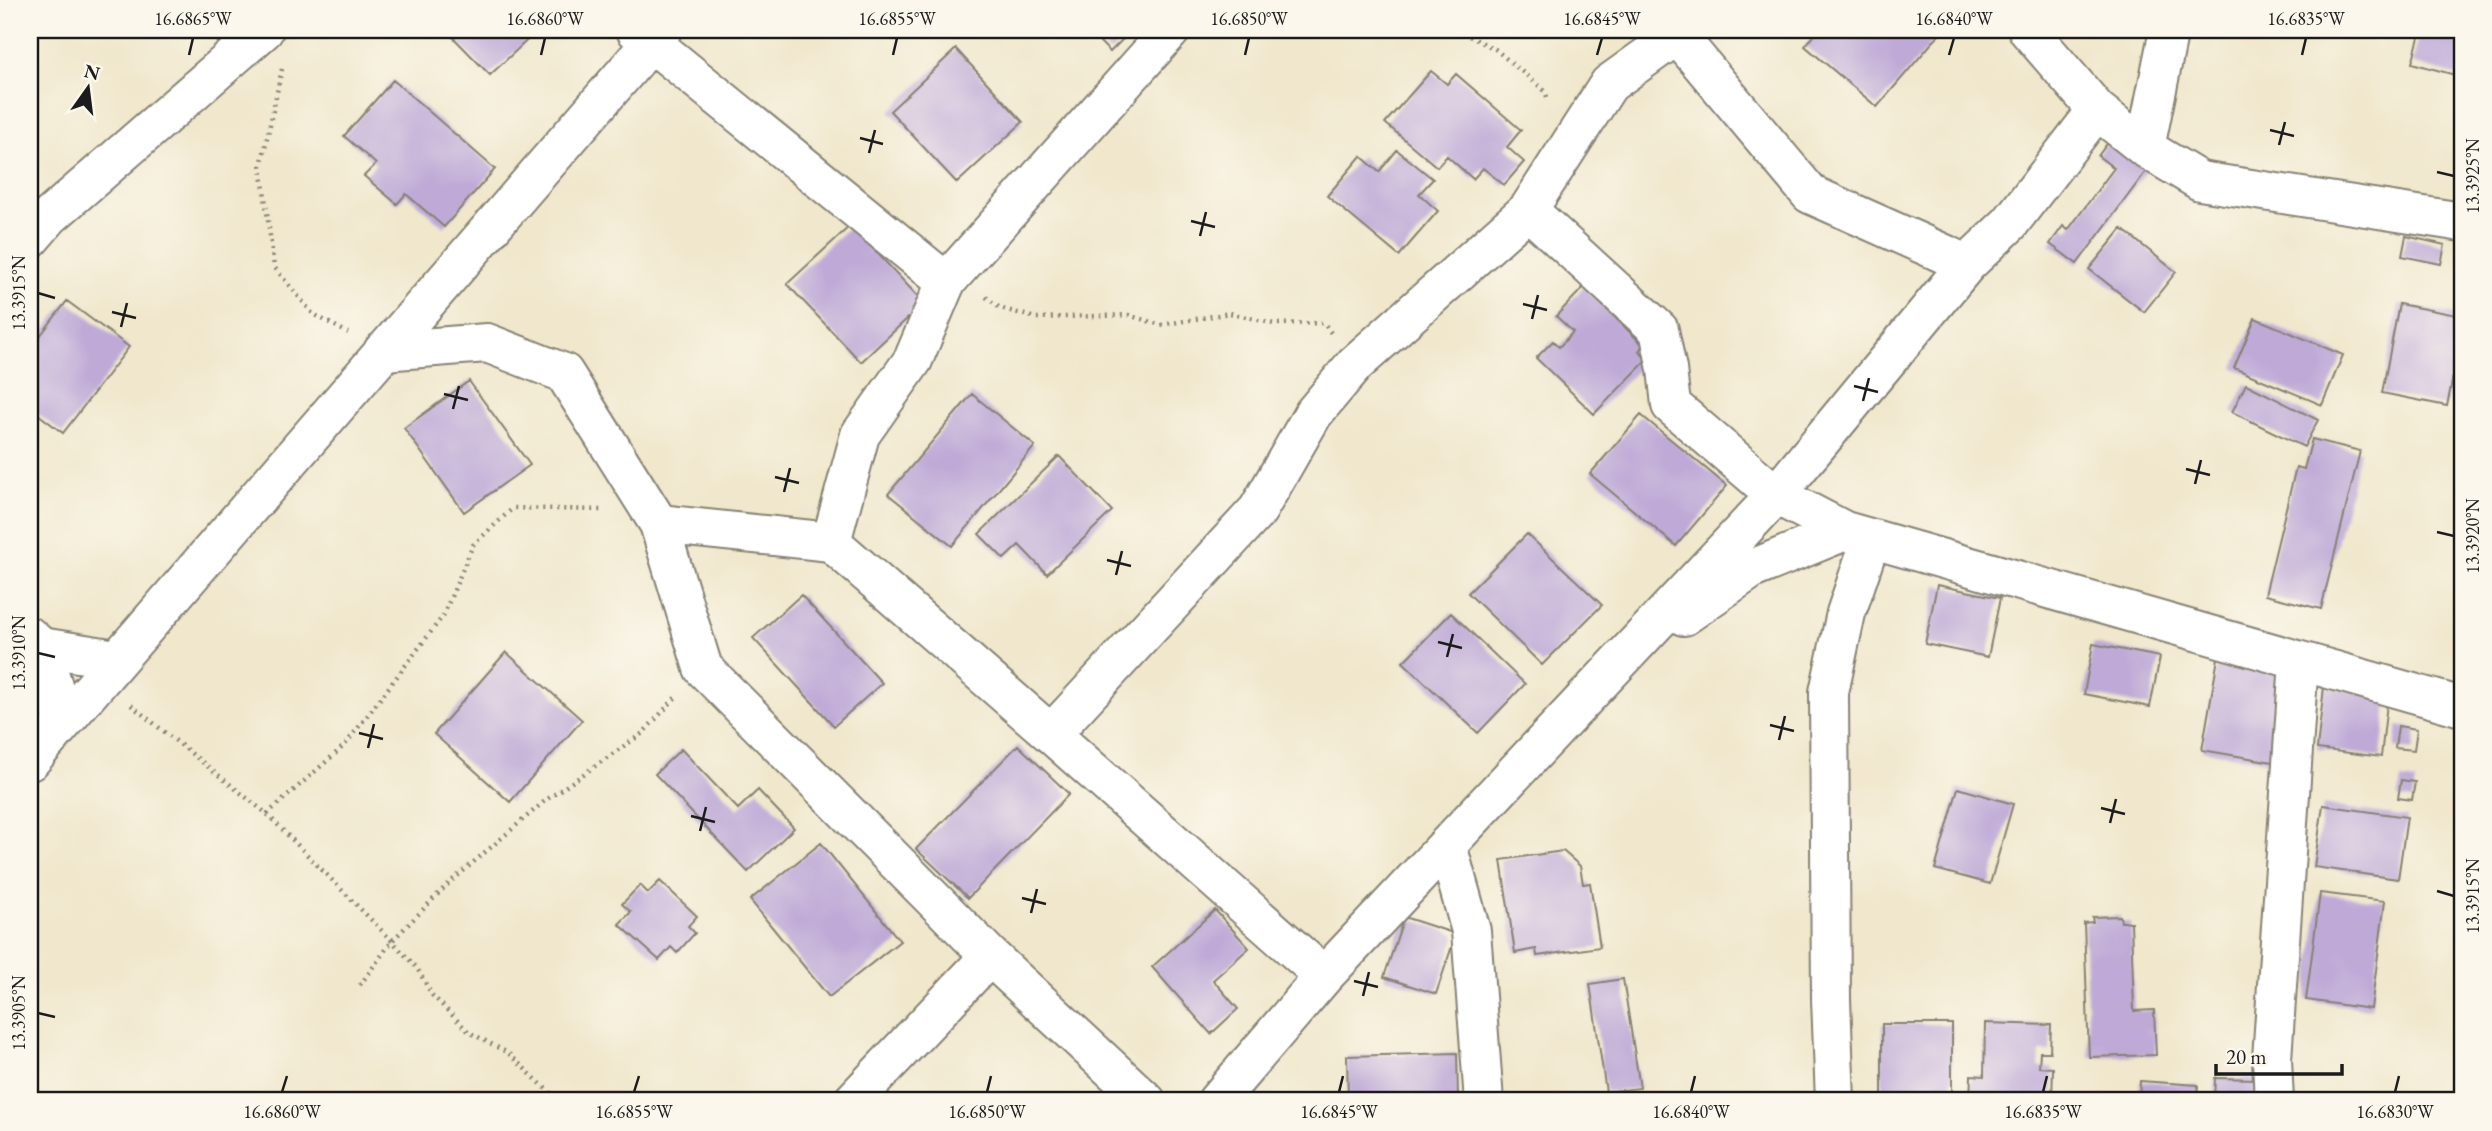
<svg xmlns="http://www.w3.org/2000/svg" width="2492" height="1131" font-family="'EB Garamond',serif">
  <style>
    .building { fill: #bfaad7 }
    .lines { fill: none; stroke-linecap: round; stroke-linejoin: round }
    .minor-casing { stroke: #868274; stroke-width: 42 }
    .path { stroke: #868274; stroke-width: 4.5; stroke-dasharray: 2 5; stroke-linecap: butt }
    .minor { stroke: #fff; stroke-width: 38 }
    .ticks { fill: none; stroke: #1c1c1c; stroke-width: 2.5 }
    .neatline { fill: none; stroke: #1c1c1c; stroke-width: 2.5 }
    .ticks-label { font-size: 18px; text-anchor: middle; fill: #1c1c1c }
  </style>
  <rect width="100%" height="100%" fill="#fbf7ec"/>
  <filter id="ink" filterUnits="userSpaceOnUse"><feTurbulence type="fractalNoise" baseFrequency=".0143" numOctaves="2"/><feDisplacementMap in="SourceGraphic" scale="14" xChannelSelector="R" yChannelSelector="G"/><feConvolveMatrix kernelMatrix="1 2 1 2 8 2 1 2 1" color-interpolation-filters="sRGB"/></filter>
  <filter id="wash" filterUnits="userSpaceOnUse"><feTurbulence type="fractalNoise" baseFrequency=".00686" numOctaves="4" result="noise"/><feDisplacementMap in="SourceGraphic" scale="28" xChannelSelector="R" yChannelSelector="G"/><feGaussianBlur stdDeviation="1.57" result="paint"/><feColorMatrix in="noise" values="0 0 0 0 0 0 0 0 0 0 0 0 0 0 0 0 0 1.4 0 .05"/><feComposite in="paint" operator="in"/></filter>
  <g filter="url(#wash)">
    <rect width="100%" height="100%" fill="#f0e7cc"/>
    <g id="blocks">
      <path class="building" d="M207,30H233L219,43Z
        M446,30H538L490,75Z
        M1088,30H1132L1110,52Z
        M1818,30H1943L1877,107L1805,46Z
        M2421,30H2462V77L2412,63Z
        M956,49L1023,122L957,183L890,111Z
        M1431,71L1447,84L1456,74L1521,130L1507,147L1524,162L1504,185L1483,168L1473,179L1447,156L1437,167L1385,123Z
        M393,80L495,169L444,227L406,194L397,204L364,176L376,164L344,136Z
        M2109,141L2147,170L2077,264L2050,244L2063,226L2068,230L2114,168L2098,156Z
        M1397,150L1433,179L1419,194L1438,211L1399,256L1327,196L1361,156L1379,172Z
        M851,225L924,303L861,362L787,284Z
        M2122,229L2176,272L2144,312L2089,269Z
        M2406,236L2445,245L2441,264L2402,256Z
        M1584,287L1643,345L1639,351L1647,360L1594,414L1536,358L1553,341L1559,347L1573,332L1556,316Z
        M67,301L129,347L63,433L30,408V349Z
        M2399,304L2462,316V332L2447,406L2382,393Z
        M2255,318L2343,355L2322,405L2234,368Z
        M469,381L530,465L464,512L404,428Z
        M2246,384L2318,420L2304,447L2232,412Z
        M972,394L1035,446L952,546L888,494Z
        M1641,415L1727,486L1676,546L1590,474Z
        M2312,439L2360,451L2321,609L2265,595L2296,467L2304,469Z
        M1059,456L1112,511L1047,574L1019,545L1004,559L979,534Z
        M1527,534L1602,605L1542,665L1468,593Z
        M1937,585L2000,598L1988,657L1925,644Z
        M801,595L882,683L834,726L753,638Z
        M1451,613L1525,684L1478,733L1403,662Z
        M2093,644L2160,657L2150,707L2084,694Z
        M506,652L582,720L510,802L434,734Z
        M2218,658L2289,670L2273,762L2202,750Z
        M2324,687L2388,694L2381,757L2317,749Z
        M2398,726L2417,729L2414,750L2395,748Z
        M1018,745L1069,794L968,898L916,849Z
        M681,749L738,809L758,790L794,828L748,872L655,774Z
        M2401,780L2415,782L2412,800L2398,798Z
        M1958,788L2013,804L1990,884L1935,869Z
        M2323,805L2407,817L2398,879L2314,867Z
        M821,843L900,941L829,997L750,900Z
        M1563,851L1580,866L1583,884L1590,883L1600,947L1537,956L1536,949L1515,953L1501,860Z
        M660,881L697,916L688,926L695,933L677,953L671,947L659,960L619,924L631,912L622,904L640,885L648,893Z
        M2320,893L2385,901L2371,1009L2306,1000Z
        M1215,910L1249,948L1213,980L1238,1009L1211,1034L1152,967Z
        M2120,916L2121,922H2131L2134,1011L2154,1010L2156,1055L2089,1057L2084,923L2093,922L2092,917Z
        M1404,917L1456,934L1436,994L1384,977Z
        M1623,979L1640,1088L1606,1092L1590,984Z
        M1985,1023L2051,1025L2050,1052H2040L2039,1067L2053,1068L2052,1101H1970L1971,1075L1984,1076Z
        M1882,1024H1952V1101H1882Z
        M1457,1053L1458,1101H1348L1347,1056Z
        M2215,1078L2258,1079V1101H2214Z
        M2140,1081L2198,1085L2197,1101H2139Z
        M1645,1097V1101H1603V1099Z"/>
    </g>
  </g>
  <g filter="url(#ink)">
    <use href="#blocks" fill-opacity="0" stroke="#868274" stroke-width="2"/>
    <g class="lines">
      <g class="minor-casing">
        <path id="minor" d="M636,30L946,282
          M1171,30L946,282L913,360L860,435L831,542L1051,734L1324,976
          M2028,30L2097,110L2145,148L2200,181L2462,222
          M1677,35L1810,194L1967,264L2010,223L2097,110
          M2145,148L2169,30
          M1528,210L1659,330L1667,369L1671,405L1776,495L1845,531L2462,707
          M30,239L49,217L264,30
          M383,351L487,343L564,373L659,524L703,668L990,956L1146,1101
          M659,524L831,542
          M1684,616L1752,569L1845,531
          M30,637L41,647L64,721
          M41,647L116,659
          M1051,734L1258,510L1313,414L1355,364L1528,210L1609,84L1677,35L1681,30
          M30,761L662,30
          M1447,845L1471,931L1484,1101
          M853,1101L990,956
          M1217,1101L1324,976L1776,495L1967,264
          M1835,1101L1831,999L1829,692L1846,613L1871,539
          M2274,1101L2272,1059L2299,661"/>
      </g>
      <path class="path" d="M1457,30L1495,49L1545,91L1548,100
        M282,69L261,166L274,267L313,314L348,333
        M986,297L1000,308L1036,318L1128,315L1161,325L1230,313L1274,324L1324,323L1331,333
        M131,705L267,814L392,941L417,968L432,995L469,1032L508,1053L559,1101
        M267,814L345,745L443,616L473,545L513,508L601,510
        M360,985L392,941L447,885L546,800L643,733L676,697"/>
      <use href="#minor" class="minor"/>
    </g>
  </g>
  <path class="ticks" d="M189,55L193,38M541,55L545,38M893,55L897,38M1245,55L1249,38M1597,55L1602,38M1949,55L1954,38M2302,55L2306,38M2270,130L2294,136M860,138L883,144M2279,145L2285,122M869,153L875,130M2437,172L2454,176M1191,221L1215,227M1200,236L1206,212M38,293L55,298M1523,304L1547,310M112,312L136,318M1532,319L1538,295M121,327L127,303M1854,386L1878,392M444,394L468,400M1863,401L1869,378M453,409L459,386M2186,469L2210,475M775,477L799,483M2195,484L2201,460M784,492L790,468M2437,532L2454,536M1107,560L1131,566M1116,575L1122,551M1438,642L1462,648M38,653L55,657M1447,657L1453,634M1770,725L1794,731M359,733L383,739M1779,740L1785,716M368,748L374,724M2101,808L2125,814M691,816L715,822M2110,823L2116,799M700,831L706,807M2437,891L2454,896M1022,898L1046,904M1031,913L1037,889M1354,981L1378,987M1363,996L1369,972M38,1013L55,1017M282,1092L287,1076M634,1092L639,1076M987,1092L991,1076M1339,1092L1343,1076M1691,1092L1695,1076M2043,1092L2047,1076M2395,1092L2399,1076"/>
  <rect width="2492" height="1131" fill="none" stroke="#fbf7ec" stroke-width="77"/>
  <g transform="translate(88 88) rotate(14)" stroke="#fbf7ec" stroke-width="5" paint-order="stroke">
  <path d="M0-5L12 26L0 18L-12 26Z" fill="#1c1c1c"/>
  <text y="-10" font-size="19" font-weight="bold" text-anchor="middle" fill="#1c1c1c">N</text>
  </g>
  <path d="M2216 1064v10h126v-10" fill="none" stroke="#1c1c1c" stroke-width="3.5"/>
  <text x="2226" y="1064" font-size="21" fill="#1c1c1c" stroke="#fbf7ec" stroke-width="5" paint-order="stroke">20 m</text>
  <rect x="38" y="38" width="2416" height="1054" class="neatline"/>
  <g class="ticks-label">
    <text x="193" y="25">16.6865°W</text>
    <text x="545" y="25">16.6860°W</text>
    <text x="897" y="25">16.6855°W</text>
    <text x="1249" y="25">16.6850°W</text>
    <text x="1602" y="25">16.6845°W</text>
    <text x="1954" y="25">16.6840°W</text>
    <text x="2306" y="25">16.6835°W</text>
    <text transform="translate(2473 176) rotate(-90)" y="6">13.3925°N</text>
    <text transform="translate(19 293) rotate(-90)" y="6">13.3915°N</text>
    <text transform="translate(2473 536) rotate(-90)" y="6">13.3920°N</text>
    <text transform="translate(19 653) rotate(-90)" y="6">13.3910°N</text>
    <text transform="translate(2473 896) rotate(-90)" y="6">13.3915°N</text>
    <text transform="translate(19 1013) rotate(-90)" y="6">13.3905°N</text>
    <text x="282" y="1118">16.6860°W</text>
    <text x="634" y="1118">16.6855°W</text>
    <text x="987" y="1118">16.6850°W</text>
    <text x="1339" y="1118">16.6845°W</text>
    <text x="1691" y="1118">16.6840°W</text>
    <text x="2043" y="1118">16.6835°W</text>
    <text x="2395" y="1118">16.6830°W</text>
  </g>
</svg>
